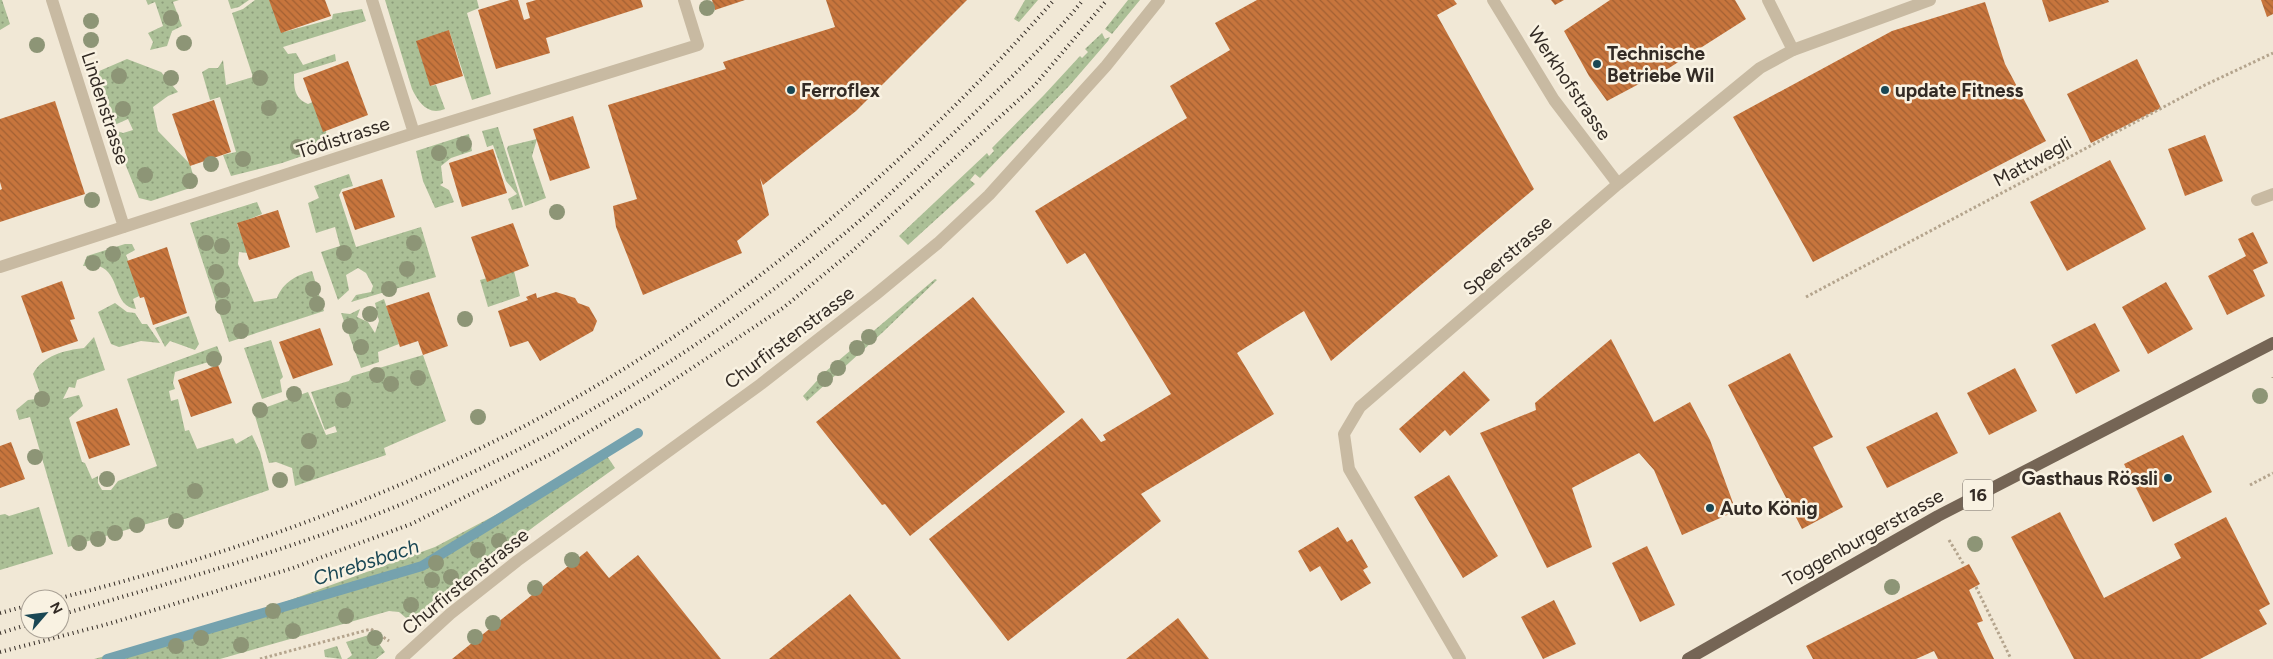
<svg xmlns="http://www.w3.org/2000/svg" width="2273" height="659" font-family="Figtree,sans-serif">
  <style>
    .green { fill: url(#green-dots) }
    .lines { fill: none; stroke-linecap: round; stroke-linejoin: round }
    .stream { stroke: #75a2ae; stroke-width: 10 }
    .building { fill: url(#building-back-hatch) }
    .path { stroke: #b4a48d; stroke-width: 3; stroke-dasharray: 2.5 2.5; stroke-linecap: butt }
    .lane { stroke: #c8baa2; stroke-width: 12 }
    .street { stroke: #c8baa2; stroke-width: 12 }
    .primary { stroke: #756555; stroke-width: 12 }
    .rail { stroke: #332b25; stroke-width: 4; stroke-dasharray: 1 4; stroke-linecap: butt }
    .tree { fill: #8d9576 }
    .poi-dot { fill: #1a4754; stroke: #f9f2e2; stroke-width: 2 }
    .labels { text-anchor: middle; stroke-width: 5; stroke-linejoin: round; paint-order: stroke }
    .shield { fill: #f9f2e2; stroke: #6e675e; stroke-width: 1 }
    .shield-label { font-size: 18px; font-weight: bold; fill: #332b25 }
    .poi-label { font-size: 19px; font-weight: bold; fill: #332b25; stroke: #f9f2e2; text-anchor: start }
    .street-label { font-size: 19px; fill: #332b25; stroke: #f9f2e2 }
    .water-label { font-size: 20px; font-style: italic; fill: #1a4754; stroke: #f9f2e2 }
  </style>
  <defs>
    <pattern id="green-dots" width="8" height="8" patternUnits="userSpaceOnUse" patternTransform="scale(1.25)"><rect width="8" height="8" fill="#abbf96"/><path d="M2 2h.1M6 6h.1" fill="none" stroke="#8c9b7a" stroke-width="1.8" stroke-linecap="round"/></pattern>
    <pattern id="building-back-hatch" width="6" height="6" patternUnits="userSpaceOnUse" patternTransform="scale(1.25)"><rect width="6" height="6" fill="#c7753d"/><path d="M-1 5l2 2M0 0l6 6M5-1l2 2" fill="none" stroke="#a26033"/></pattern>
  </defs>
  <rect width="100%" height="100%" fill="#f1e8d6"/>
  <path class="green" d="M0,0H2L10,24L0,30Z
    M146,0H179L173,2L182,26L172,31L167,46L150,50L153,42L148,33L163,26L155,2L148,5Z
    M228,0H249L239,7L231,9Z
    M255,0H271L284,32L332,19L333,14L362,9L366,21L283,47L288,54L296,53L303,65L335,54L336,61L294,74C294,88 294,98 308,104L315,101L331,146L282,163L231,176L223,155L236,152L220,97L210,100L202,72L209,68H218L223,60L226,85L253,77L232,13L243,9Z
    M385,0H477L479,8L467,13L491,94L472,100L449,30L430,86L436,85L445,109C428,116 419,103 412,89Z
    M1025,0H1038L1019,22L1014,19Z
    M1128,0H1140L1112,34L1105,29Z
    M1102,33L1105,39L1110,37L1108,41L1069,86L980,178L975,174L970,180L975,184L908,245L899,236L987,153L989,156L994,151L992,148L1044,95L1080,56L1082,58L1088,52L1085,49Z
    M127,59L161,72L178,92L168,96L153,107L158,131L190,164L196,186L151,201L139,198L111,129L123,133L133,130L128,119L110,127L95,81L97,72Z
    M498,127L523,207L512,210L508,199L517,194L506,181L493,145L487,147L482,131Z
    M469,134L472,151L451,158L441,166L443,183L440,185L449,190L454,202L435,208L423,181L416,151Z
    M537,139L532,156L546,198L525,206L507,149L508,146Z
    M349,174L353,186L342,189L339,195L356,247L421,227L436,277L351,302L356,295L371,292L373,286L366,273L358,268L346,275L349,290L338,300L321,252L340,246L335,227L316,233L308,203L319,198L314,186Z
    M257,202L262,214L237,224L248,253L239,252L238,264L254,302L277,298C283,282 297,275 312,271L324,311L229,342L190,223Z
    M125,244H132L135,250L126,255L141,295L133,299L136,309C114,306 120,278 103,268C98,265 89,266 83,266L87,256Z
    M514,271L520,296L488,307L480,280Z
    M935,279L937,280L883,332L807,401L803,396L825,372Z
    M384,299L399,344L378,352L379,362L361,368L341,313L350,314L360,309L357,317L368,322L375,333L379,321L375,303Z
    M115,303L127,312L135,313L142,324H147L160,343L141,341L119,347L111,344L98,312Z
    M189,316L199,344L195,350L170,341L165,347L155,328Z
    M94,337L105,370L77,380L75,388L69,387L63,399L79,395L83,406L69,418L82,462L85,463L92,479L98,476V483L102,490H111L118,481L157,466L127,379L217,346L222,358L175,372L173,383L175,389L169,391L171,401L178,399L185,431L189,430L197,449L233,438L236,444L252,435L260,452L269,490L185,519H179L174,516L68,547L30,417L19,420L16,410L28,400L36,399L40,393L33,374C42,356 65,350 84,348Z
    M271,340L283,377L280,380L282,392L262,399L244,348Z
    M423,355L446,421L384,448L386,455L295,486L292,468L276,462L269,463L255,416L267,407L308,392L326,435L337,432L335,426L325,430L311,392L349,381L352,376Z
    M607,456L615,468C546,517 480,565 417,622L412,623L399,612L389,611L220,659H94L222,625L435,547Z
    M39,507L53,554L0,570V515L5,514L9,516Z
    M372,634L385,652L376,659H347L352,655L346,642Z
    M337,646L342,659L325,657L324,650Z"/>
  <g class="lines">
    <path class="stream" d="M107,659L422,566L638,433"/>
  </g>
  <path class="building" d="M269,0H325L331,16L281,33Z
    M510,0H518L524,20L530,18L526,3L536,0H641L643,7L546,38L550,53L496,69L478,10Z
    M712,0H745L715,10Z
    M826,0H967L856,111L763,185L760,178L769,215L737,241L742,253L643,295L616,227L613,206L637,199L608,105L726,69L723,62L835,27Z
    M1257,0H1454L1457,4L1437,15L1534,189L1331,361L1304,311L1237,353L1274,414L1141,494L1161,521L1008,641L929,539L1082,418L1101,442L1106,440L1103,435L1171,394L1085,253L1067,264L1035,211L1187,118L1170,86L1230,50L1215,23Z
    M1551,0H1564L1555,5Z
    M1610,0H1735L1746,19L1669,68L1607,101L1589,76L1564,31Z
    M2042,0H2108L2109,2L2049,22Z
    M2261,0H2273V14L2267,17Z
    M1985,2L2005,64L2046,141L1813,262L1733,117L1892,31Z
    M449,30L463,76L430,86L416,41Z
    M2137,59L2161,108L2091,143L2067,94Z
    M348,61L368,115L323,132L303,78Z
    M214,100L231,152L190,166L172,114Z
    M55,101L85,194L0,222V190L2,189L0,182V119Z
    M573,116L590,168L550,181L533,129Z
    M2205,135L2223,181L2185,196L2168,149Z
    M493,149L507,193L462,207L449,163Z
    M2110,160L2146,229L2067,271L2030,202Z
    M382,179L395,217L355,230L342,192Z
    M278,210L290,247L249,260L237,223Z
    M513,223L529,266L487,282L471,237Z
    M2253,232L2268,263L2253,270L2265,296L2227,315L2208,276L2246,256L2238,239Z
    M167,247L187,313L153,325L144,297L140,298L127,261Z
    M62,281L75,319L70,320L78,341L42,353L21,296Z
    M2166,282L2193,329L2148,354L2122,307Z
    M429,292L448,346L423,355L418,341L400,347L386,306Z
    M556,292L575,298L578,303L589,307L597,321L593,331L540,361L528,341L510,347L498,311L528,300L526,297L536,293L537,298Z
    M973,297L1065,412L910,536L885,504L882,505L816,422Z
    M2095,323L2120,371L2076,394L2051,345Z
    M320,328L333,365L293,379L279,342Z
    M1611,339L1654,422L1690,402L1710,440L1736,511L1682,535L1654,470L1639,453L1572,488L1592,547L1547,568L1480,433L1536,410L1535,403Z
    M1790,353L1833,437L1813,447L1843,507L1802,529L1728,385Z
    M218,365L232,403L191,417L178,380Z
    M2015,368L2037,411L1989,435L1967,393Z
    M1464,371L1490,400L1450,436L1445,430L1420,453L1399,429Z
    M117,408L130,445L89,459L76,422Z
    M1937,412L1958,453L1887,488L1866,447Z
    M2183,435L2212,492L2153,522L2124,464Z
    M11,442L25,479L0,488V446Z
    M1449,475L1498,556L1463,578L1414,497Z
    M2060,512L2104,598L2181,558L2174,544L2226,517L2270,604L2259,610L2267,624L2200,659H2074L2011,537Z
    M1338,527L1347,542L1352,539L1368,567L1363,570L1371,583L1341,601L1320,566L1310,572L1298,551Z
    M1647,546L1675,605L1640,622L1612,563Z
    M587,551L609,578L638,555L721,659H452Z
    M1969,564L1980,584L1969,590L1983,621L1977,623L1994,659H1938L1934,651L1916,659H1813L1806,646Z
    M850,594L901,659H769Z
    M1554,600L1576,644L1543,659L1521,617Z
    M1178,618L1209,659H1126Z"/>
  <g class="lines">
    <path class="path" d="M1806,297L2205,85L2273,53
      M2273,377V378
      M2250,485L2273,473
      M1949,540L1964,565
      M1976,587L2011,659
      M260,659L371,629L389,641"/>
    <path class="lane" d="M1768,0L1793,50
      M2257,200L2273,194"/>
    <path class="street" d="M52,0L124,227
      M372,0L414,133
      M1493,0L1554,100L1618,184
      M0,267L414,133L698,45L684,0
      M401,659L450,614L517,561L761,384L875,295L938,243L989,195L1106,66L1159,0
      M1460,659L1349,469L1344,434L1360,407L1618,184L1760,68L1793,50L1930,0"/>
    <path class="primary" d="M1688,659L1938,516L2273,343"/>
    <path class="rail" d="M56,599C217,559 387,499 534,421C731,315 907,168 1054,0
      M0,613L30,605
      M60,615C175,581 292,550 402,504C559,438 707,346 839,238C881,204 920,165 960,127C1002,86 1046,46 1083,0
      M0,633L30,624
      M0,652L108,624L293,568L411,524L551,454L651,395L783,308L850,253L1034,86L1107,0"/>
  </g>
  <g class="tree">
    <circle cx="707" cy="8" r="8"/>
    <circle cx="171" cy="18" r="8"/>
    <circle cx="91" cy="21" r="8"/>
    <circle cx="91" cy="40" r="8"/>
    <circle cx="184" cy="43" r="8"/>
    <circle cx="37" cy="45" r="8"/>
    <circle cx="119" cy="76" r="8"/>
    <circle cx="171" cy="78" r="8"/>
    <circle cx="260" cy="78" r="8"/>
    <circle cx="269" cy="108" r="8"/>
    <circle cx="123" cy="109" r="8"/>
    <circle cx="464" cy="144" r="8"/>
    <circle cx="298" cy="147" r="8"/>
    <circle cx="439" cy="153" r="8"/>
    <circle cx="243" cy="159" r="8"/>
    <circle cx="211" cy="164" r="8"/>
    <circle cx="145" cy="175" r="8"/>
    <circle cx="190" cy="181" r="8"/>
    <circle cx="92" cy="200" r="8"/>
    <circle cx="557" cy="212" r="8"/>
    <circle cx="206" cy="243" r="8"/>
    <circle cx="414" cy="243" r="8"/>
    <circle cx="222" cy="246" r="8"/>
    <circle cx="344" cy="253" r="8"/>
    <circle cx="113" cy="254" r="8"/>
    <circle cx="93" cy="263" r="8"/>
    <circle cx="407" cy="269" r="8"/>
    <circle cx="216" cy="272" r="8"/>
    <circle cx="313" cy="289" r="8"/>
    <circle cx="389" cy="289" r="8"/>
    <circle cx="222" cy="290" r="8"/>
    <circle cx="317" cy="304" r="8"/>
    <circle cx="223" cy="307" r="8"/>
    <circle cx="370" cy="314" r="8"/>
    <circle cx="465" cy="319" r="8"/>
    <circle cx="350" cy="326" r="8"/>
    <circle cx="241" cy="331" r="8"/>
    <circle cx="869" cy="337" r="8"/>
    <circle cx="361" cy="347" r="8"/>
    <circle cx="857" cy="348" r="8"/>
    <circle cx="214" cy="359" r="8"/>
    <circle cx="838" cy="368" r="8"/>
    <circle cx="377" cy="375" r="8"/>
    <circle cx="418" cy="378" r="8"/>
    <circle cx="825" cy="379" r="8"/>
    <circle cx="391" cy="384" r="8"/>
    <circle cx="294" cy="394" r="8"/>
    <circle cx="2260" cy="396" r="8"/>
    <circle cx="42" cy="399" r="8"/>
    <circle cx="343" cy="400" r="8"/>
    <circle cx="260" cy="410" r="8"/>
    <circle cx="478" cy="417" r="8"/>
    <circle cx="309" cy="441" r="8"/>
    <circle cx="35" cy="457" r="8"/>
    <circle cx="307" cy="473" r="8"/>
    <circle cx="107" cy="479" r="8"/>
    <circle cx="280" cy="480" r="8"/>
    <circle cx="195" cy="491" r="8"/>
    <circle cx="176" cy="521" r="8"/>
    <circle cx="137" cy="525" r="8"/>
    <circle cx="115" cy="533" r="8"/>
    <circle cx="98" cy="539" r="8"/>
    <circle cx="499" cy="541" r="8"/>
    <circle cx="79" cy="543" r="8"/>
    <circle cx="1975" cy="544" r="8"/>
    <circle cx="478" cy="550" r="8"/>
    <circle cx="572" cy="560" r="8"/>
    <circle cx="436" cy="563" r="8"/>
    <circle cx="451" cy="577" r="8"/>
    <circle cx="432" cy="580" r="8"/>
    <circle cx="1892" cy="587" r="8"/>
    <circle cx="535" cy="588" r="8"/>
    <circle cx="411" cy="605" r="8"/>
    <circle cx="273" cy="611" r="8"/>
    <circle cx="346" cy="616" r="8"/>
    <circle cx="493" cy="623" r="8"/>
    <circle cx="293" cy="631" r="8"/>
    <circle cx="475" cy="637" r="8"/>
    <circle cx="201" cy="638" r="8"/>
    <circle cx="375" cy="638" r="8"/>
    <circle cx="241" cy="645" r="8"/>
    <circle cx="176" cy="646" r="8"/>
  </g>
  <g class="poi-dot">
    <circle cx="1597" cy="64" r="5"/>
    <circle cx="791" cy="90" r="5"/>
    <circle cx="1885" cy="90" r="5"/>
    <circle cx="2168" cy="478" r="5"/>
    <circle cx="1710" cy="508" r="5"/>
  </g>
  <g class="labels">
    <rect class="shield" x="1963" y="479.5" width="30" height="31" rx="4"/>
    <g class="shield-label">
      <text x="1978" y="501">16</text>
    </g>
    <g class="poi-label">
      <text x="1607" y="60">Technische<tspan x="1607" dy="22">Betriebe Wil</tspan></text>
      <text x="801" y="97">Ferroflex</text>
      <text x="1895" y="97">update Fitness</text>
      <text x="2158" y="485" text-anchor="end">Gasthaus Rössli</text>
      <text x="1720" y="515">Auto König</text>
    </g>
    <g class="street-label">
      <text transform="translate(1570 83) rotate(56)" y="7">Werkhofstrasse</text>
      <text transform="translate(106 108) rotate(72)" y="7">Lindenstrasse</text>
      <text transform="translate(343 137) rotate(-18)" y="7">Tödistrasse</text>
      <text transform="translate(2032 161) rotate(-28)" y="7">Mattwegli</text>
      <text transform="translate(1507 255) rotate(-41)" y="7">Speerstrasse</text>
      <text transform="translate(789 337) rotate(-37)" y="7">Churfirstenstrasse</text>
      <text transform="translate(1863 537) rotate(-29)" y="7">Toggenburgerstrasse</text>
      <text transform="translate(465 581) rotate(-39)" y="7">Churfirstenstrasse</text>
    </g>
    <g class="water-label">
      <text transform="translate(366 562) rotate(-18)" y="7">Chrebsbach</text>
    </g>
  </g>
  <g transform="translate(45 614) rotate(62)"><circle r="24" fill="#f9f2e2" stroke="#aaa296"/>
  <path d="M0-4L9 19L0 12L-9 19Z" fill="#1a4754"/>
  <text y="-8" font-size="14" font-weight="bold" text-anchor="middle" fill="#332b25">N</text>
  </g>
</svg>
